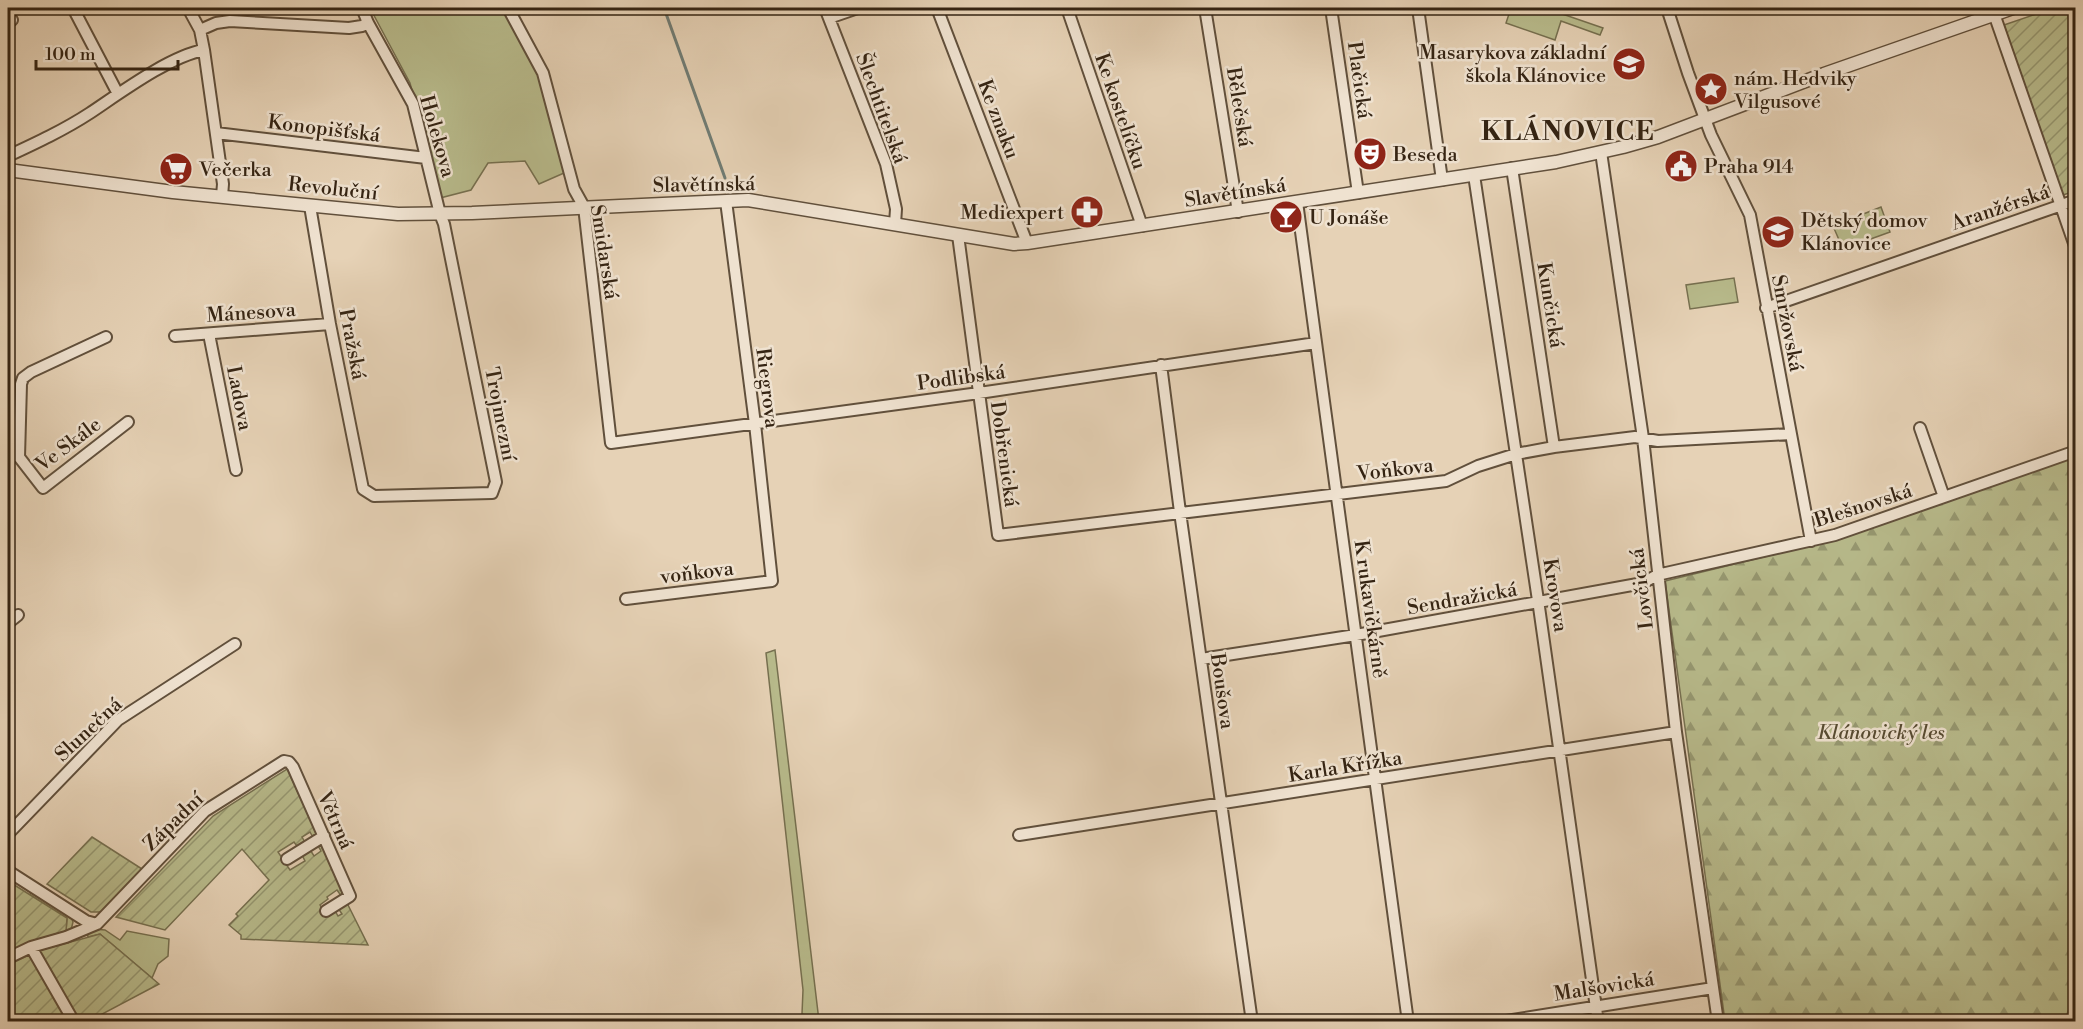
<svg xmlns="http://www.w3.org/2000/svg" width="2083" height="1029" font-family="'Libre Bodoni',serif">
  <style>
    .grass { fill: #b8bb8c; stroke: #767050; stroke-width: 1.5 }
    .forest { fill: url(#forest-firs); stroke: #767050; stroke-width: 1.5 }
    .garden { fill: url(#garden-furrows); stroke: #767050; stroke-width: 1.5 }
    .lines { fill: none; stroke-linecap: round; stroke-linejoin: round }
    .stream { stroke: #707c74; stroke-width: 3 }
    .minor-casing { stroke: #61503c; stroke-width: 14 }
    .tertiary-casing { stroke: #61503c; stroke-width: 15 }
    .minor { stroke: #efe2d0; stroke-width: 10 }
    .tertiary { stroke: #efe2d0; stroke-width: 12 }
    .labels { text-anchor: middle; stroke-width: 5; stroke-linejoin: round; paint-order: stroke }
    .poi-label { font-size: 20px; fill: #352413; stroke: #efe2d0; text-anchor: start }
    .street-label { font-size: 20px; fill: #352413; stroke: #efe2d0 }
    .park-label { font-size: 20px; font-style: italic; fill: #564a31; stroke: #efe2d0 }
    .district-label { font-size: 26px; font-weight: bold; letter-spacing: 1.5px; fill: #352413; stroke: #efe2d0 }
  </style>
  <defs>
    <pattern id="forest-firs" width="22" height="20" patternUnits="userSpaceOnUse" patternTransform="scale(1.5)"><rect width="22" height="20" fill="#b8bb8c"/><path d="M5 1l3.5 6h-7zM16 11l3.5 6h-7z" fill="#969871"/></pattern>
    <pattern id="garden-furrows" width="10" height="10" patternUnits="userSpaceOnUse" patternTransform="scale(1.5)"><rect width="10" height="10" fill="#b8bb8c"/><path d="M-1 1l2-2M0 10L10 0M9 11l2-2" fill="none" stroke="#969871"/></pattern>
  </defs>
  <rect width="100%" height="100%" fill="#e6d2b6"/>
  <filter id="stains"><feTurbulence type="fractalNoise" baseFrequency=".00333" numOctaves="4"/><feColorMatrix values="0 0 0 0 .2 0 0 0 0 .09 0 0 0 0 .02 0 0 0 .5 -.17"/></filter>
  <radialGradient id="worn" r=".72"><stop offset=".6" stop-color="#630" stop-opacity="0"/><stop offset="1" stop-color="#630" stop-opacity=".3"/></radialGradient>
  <path class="grass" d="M370,8H503L537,69L564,173L539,184L525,161L488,163L471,190L440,198L410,83Z
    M1511,8H1545L1603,28L1600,35L1561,21L1555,40L1506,23Z
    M1881,207L1890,232L1843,249L1833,226Z
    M1734,278L1738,302L1690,309L1686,285Z
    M775,650L819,1021L802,1014L803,990L766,653Z
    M31,891L71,916L73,922L71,930L33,942L32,941L66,931L67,919L30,895Z
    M94,929L105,930L120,940L127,931L169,939L168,956L158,964L152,978L100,934L88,937L87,932Z"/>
  <path class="forest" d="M2075,456V1021H1725L1665,581L1834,540Z"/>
  <path class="garden" d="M2054,8H2075V191L2063,195L2004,25Z
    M287,769L317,834L314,839L310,832L302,837L306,844L299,849L294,842L278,852L290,870L305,861L301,853L309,848L314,856L321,851L317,844L322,845L344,893L342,897L337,890L327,897L328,899L320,905L326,914L334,909L338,916L342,914L338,908L347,903L368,945L241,939V935L229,925L238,916L236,914L269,880L242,849L165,930L116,917L213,816Z
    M92,837L142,869L101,912H91L47,884Z
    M8,881L67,918L66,931L32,941L8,953Z
    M100,934L159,984L89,1021H79L40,952L41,950Z
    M31,954L69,1021L8,1022V965Z"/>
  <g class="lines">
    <path class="stream" d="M664,8L725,178"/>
    <g class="minor-casing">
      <path id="minor" d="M73,8L118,94
        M188,8L200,30L204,50L223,184L222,196
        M508,8L543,73L574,189L584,207L611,443L979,393L1316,343
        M825,8L886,164L896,209L895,224
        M937,8L1027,243
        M1067,8L1142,226
        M1205,8L1238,212
        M1331,8L1358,193
        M1418,8L1442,180
        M1667,8L1688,73L1711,135L1750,215L1811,541
        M1992,8L2076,249
        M829,18L858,8
        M8,21L12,20
        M200,30L216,23L230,21L349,28L362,26L368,23
        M216,133L426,158
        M1601,152L1643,438L1676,732L1718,1022
        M8,156C36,143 64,130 90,113C120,93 170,56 204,50
        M1512,168L1554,447
        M1474,175L1539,607L1598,1022
        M1297,202L1408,1022
        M310,206L330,324L363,489L374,496L492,493L496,482L444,224L440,214L413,104L368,23L362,8
        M958,235L998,535L1446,481L1478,466L1516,454L1554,447L1635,437L1658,441L1791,434
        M1766,308L2076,200
        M209,334L236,470
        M175,336L330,324
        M1161,365L1180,512L1252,1022
        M1920,428L1944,497
        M8,452L19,457L43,488L128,422
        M19,457L21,384L23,378L31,372L106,337
        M626,599L772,581L755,424L726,201
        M8,623L18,615
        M1201,659L1356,635L1643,583L1657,575L1835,535L2076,451
        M8,834L118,720L235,644
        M1019,835L1676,732
        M287,859L324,836
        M8,871L86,921L97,924
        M31,947L74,1022
        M8,958L31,947L66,937L97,924L205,811L284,761L289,762L293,767L350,896L326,911
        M1500,1022L1713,988"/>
    </g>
    <g class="tertiary-casing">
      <path id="tertiary" d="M8,170L173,192L398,214L472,213L748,200L1014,244L1027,243L1556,162L1623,147L1658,137L1824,74L2013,8"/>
    </g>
    <use href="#minor" class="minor"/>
    <use href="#tertiary" class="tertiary"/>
  </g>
  <defs>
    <g id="school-disc" transform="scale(1.725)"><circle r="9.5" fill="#8f2418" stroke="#efe2d0"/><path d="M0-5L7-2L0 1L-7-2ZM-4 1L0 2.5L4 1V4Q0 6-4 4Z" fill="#fff"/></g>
    <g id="sight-disc" transform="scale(1.725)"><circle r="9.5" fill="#8f2418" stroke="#efe2d0"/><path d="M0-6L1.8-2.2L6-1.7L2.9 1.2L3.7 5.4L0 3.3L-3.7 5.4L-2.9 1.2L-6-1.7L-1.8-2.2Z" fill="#fff"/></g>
    <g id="theatre-disc" transform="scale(1.725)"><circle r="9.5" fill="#8f2418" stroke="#efe2d0"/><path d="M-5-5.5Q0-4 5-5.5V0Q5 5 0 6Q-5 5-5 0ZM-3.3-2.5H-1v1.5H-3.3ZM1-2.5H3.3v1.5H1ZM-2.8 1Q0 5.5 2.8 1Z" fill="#fff"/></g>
    <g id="civic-disc" transform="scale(1.725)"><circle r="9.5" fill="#8f2418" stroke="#efe2d0"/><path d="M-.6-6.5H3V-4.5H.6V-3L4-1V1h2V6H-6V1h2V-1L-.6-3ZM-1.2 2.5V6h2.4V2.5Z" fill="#fff"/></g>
    <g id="supermarket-disc" transform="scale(1.725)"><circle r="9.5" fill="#8f2418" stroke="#efe2d0"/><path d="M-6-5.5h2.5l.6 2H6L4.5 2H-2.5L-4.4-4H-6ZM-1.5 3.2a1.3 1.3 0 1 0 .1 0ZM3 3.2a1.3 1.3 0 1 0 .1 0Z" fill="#fff"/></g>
    <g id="pharmacy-disc" transform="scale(1.725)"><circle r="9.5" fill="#8f2418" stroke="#efe2d0"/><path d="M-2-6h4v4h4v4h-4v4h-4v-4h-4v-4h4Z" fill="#fff"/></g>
    <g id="bar-disc" transform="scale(1.725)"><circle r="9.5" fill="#8f2418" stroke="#efe2d0"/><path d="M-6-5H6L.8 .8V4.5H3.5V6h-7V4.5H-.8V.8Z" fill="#fff"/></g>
  </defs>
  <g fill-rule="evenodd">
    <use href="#school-disc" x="1629" y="64"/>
    <use href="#sight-disc" x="1711" y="89"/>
    <use href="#theatre-disc" x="1370" y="154"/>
    <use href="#civic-disc" x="1681" y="166"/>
    <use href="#supermarket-disc" x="176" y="169"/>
    <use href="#pharmacy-disc" x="1087" y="212"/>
    <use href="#bar-disc" x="1286" y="217"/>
    <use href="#school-disc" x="1778" y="232"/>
  </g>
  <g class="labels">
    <g class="poi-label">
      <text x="1606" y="59" text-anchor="end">Masarykova základní<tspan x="1606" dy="23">škola Klánovice</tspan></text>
      <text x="1734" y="85">nám. Hedviky<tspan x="1734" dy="23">Vilgusové</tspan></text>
      <text x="1393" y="161">Beseda</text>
      <text x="1704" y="173">Praha 914</text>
      <text x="199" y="176">Večerka</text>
      <text x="1064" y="219" text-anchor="end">Mediexpert</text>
      <text x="1309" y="224">U Jonáše</text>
      <text x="1801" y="227">Dětský domov<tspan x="1801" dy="23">Klánovice</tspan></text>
    </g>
    <g class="street-label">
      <text transform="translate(1360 80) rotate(82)" y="7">Plačická</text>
      <text transform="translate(1240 107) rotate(81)" y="7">Bělečská</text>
      <text transform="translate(882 108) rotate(70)" y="7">Šlechtitelská</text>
      <text transform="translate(1121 111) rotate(71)" y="7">Ke kostelíčku</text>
      <text transform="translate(999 119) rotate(69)" y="7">Ke znaku</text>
      <text transform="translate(324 128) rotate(7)" y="7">Konopišťská</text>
      <text transform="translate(438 136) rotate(74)" y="7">Holekova</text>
      <text transform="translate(704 184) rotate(-1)" y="7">Slavětínská</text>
      <text transform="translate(333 188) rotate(6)" y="7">Revoluční</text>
      <text transform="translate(1235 192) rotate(-9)" y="7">Slavětínská</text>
      <text transform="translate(2000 207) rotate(-19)" y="7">Aranžérská</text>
      <text transform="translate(605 252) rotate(81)" y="7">Smidarská</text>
      <text transform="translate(1551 305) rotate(81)" y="7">Kunčická</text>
      <text transform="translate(251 312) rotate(-4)" y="7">Mánesova</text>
      <text transform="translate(1788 323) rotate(79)" y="7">Smržovská</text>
      <text transform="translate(353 344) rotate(79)" y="7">Pražská</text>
      <text transform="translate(961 377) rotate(-8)" y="7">Podlibská</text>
      <text transform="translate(768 388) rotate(83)" y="7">Riegrova</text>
      <text transform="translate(240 398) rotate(79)" y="7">Ladova</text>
      <text transform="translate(501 414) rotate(79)" y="7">Trojmezní</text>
      <text transform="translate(68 444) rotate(-37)" y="7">Ve Skále</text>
      <text transform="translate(1005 454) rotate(82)" y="7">Dobřenická</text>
      <text transform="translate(1395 469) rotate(-7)" y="7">Voňkova</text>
      <text transform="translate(1863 505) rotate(-18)" y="7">Blešnovská</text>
      <text transform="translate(697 572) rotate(-7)" y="7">voňkova</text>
      <text transform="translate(1641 589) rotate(-97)" y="7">Lovčická</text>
      <text transform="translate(1556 595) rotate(81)" y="7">Krovova</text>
      <text transform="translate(1462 598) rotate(-10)" y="7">Sendražická</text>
      <text transform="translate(1371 609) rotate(82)" y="7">K rukavičkárně</text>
      <text transform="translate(1223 691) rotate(82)" y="7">Boušova</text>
      <text transform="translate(88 729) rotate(-43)" y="7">Slunečná</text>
      <text transform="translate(1345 766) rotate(-9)" y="7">Karla Křížka</text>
      <text transform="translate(336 820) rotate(66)" y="7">Větrná</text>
      <text transform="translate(173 821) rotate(-44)" y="7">Západní</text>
      <text transform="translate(1604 986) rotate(-9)" y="7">Malšovická</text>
    </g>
    <g class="park-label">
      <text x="1881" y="739">Klánovický les</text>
    </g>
    <g class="district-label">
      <text x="1568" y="140">KLÁNOVICE</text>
    </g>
  </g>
  <rect width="2083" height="1029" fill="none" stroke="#e6d2b6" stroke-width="30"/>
  <rect x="9" y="9" width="2065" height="1011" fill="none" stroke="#352413" stroke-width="3"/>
  <rect x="15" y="15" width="2053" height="999" fill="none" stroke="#352413" stroke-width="1.5"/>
  <path d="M36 60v9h142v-9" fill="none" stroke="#352413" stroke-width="3"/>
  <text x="45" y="60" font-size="18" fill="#352413" stroke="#efe2d0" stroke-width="4.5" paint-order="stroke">100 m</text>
  <rect width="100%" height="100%" filter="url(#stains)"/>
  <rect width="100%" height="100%" fill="url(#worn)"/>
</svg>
